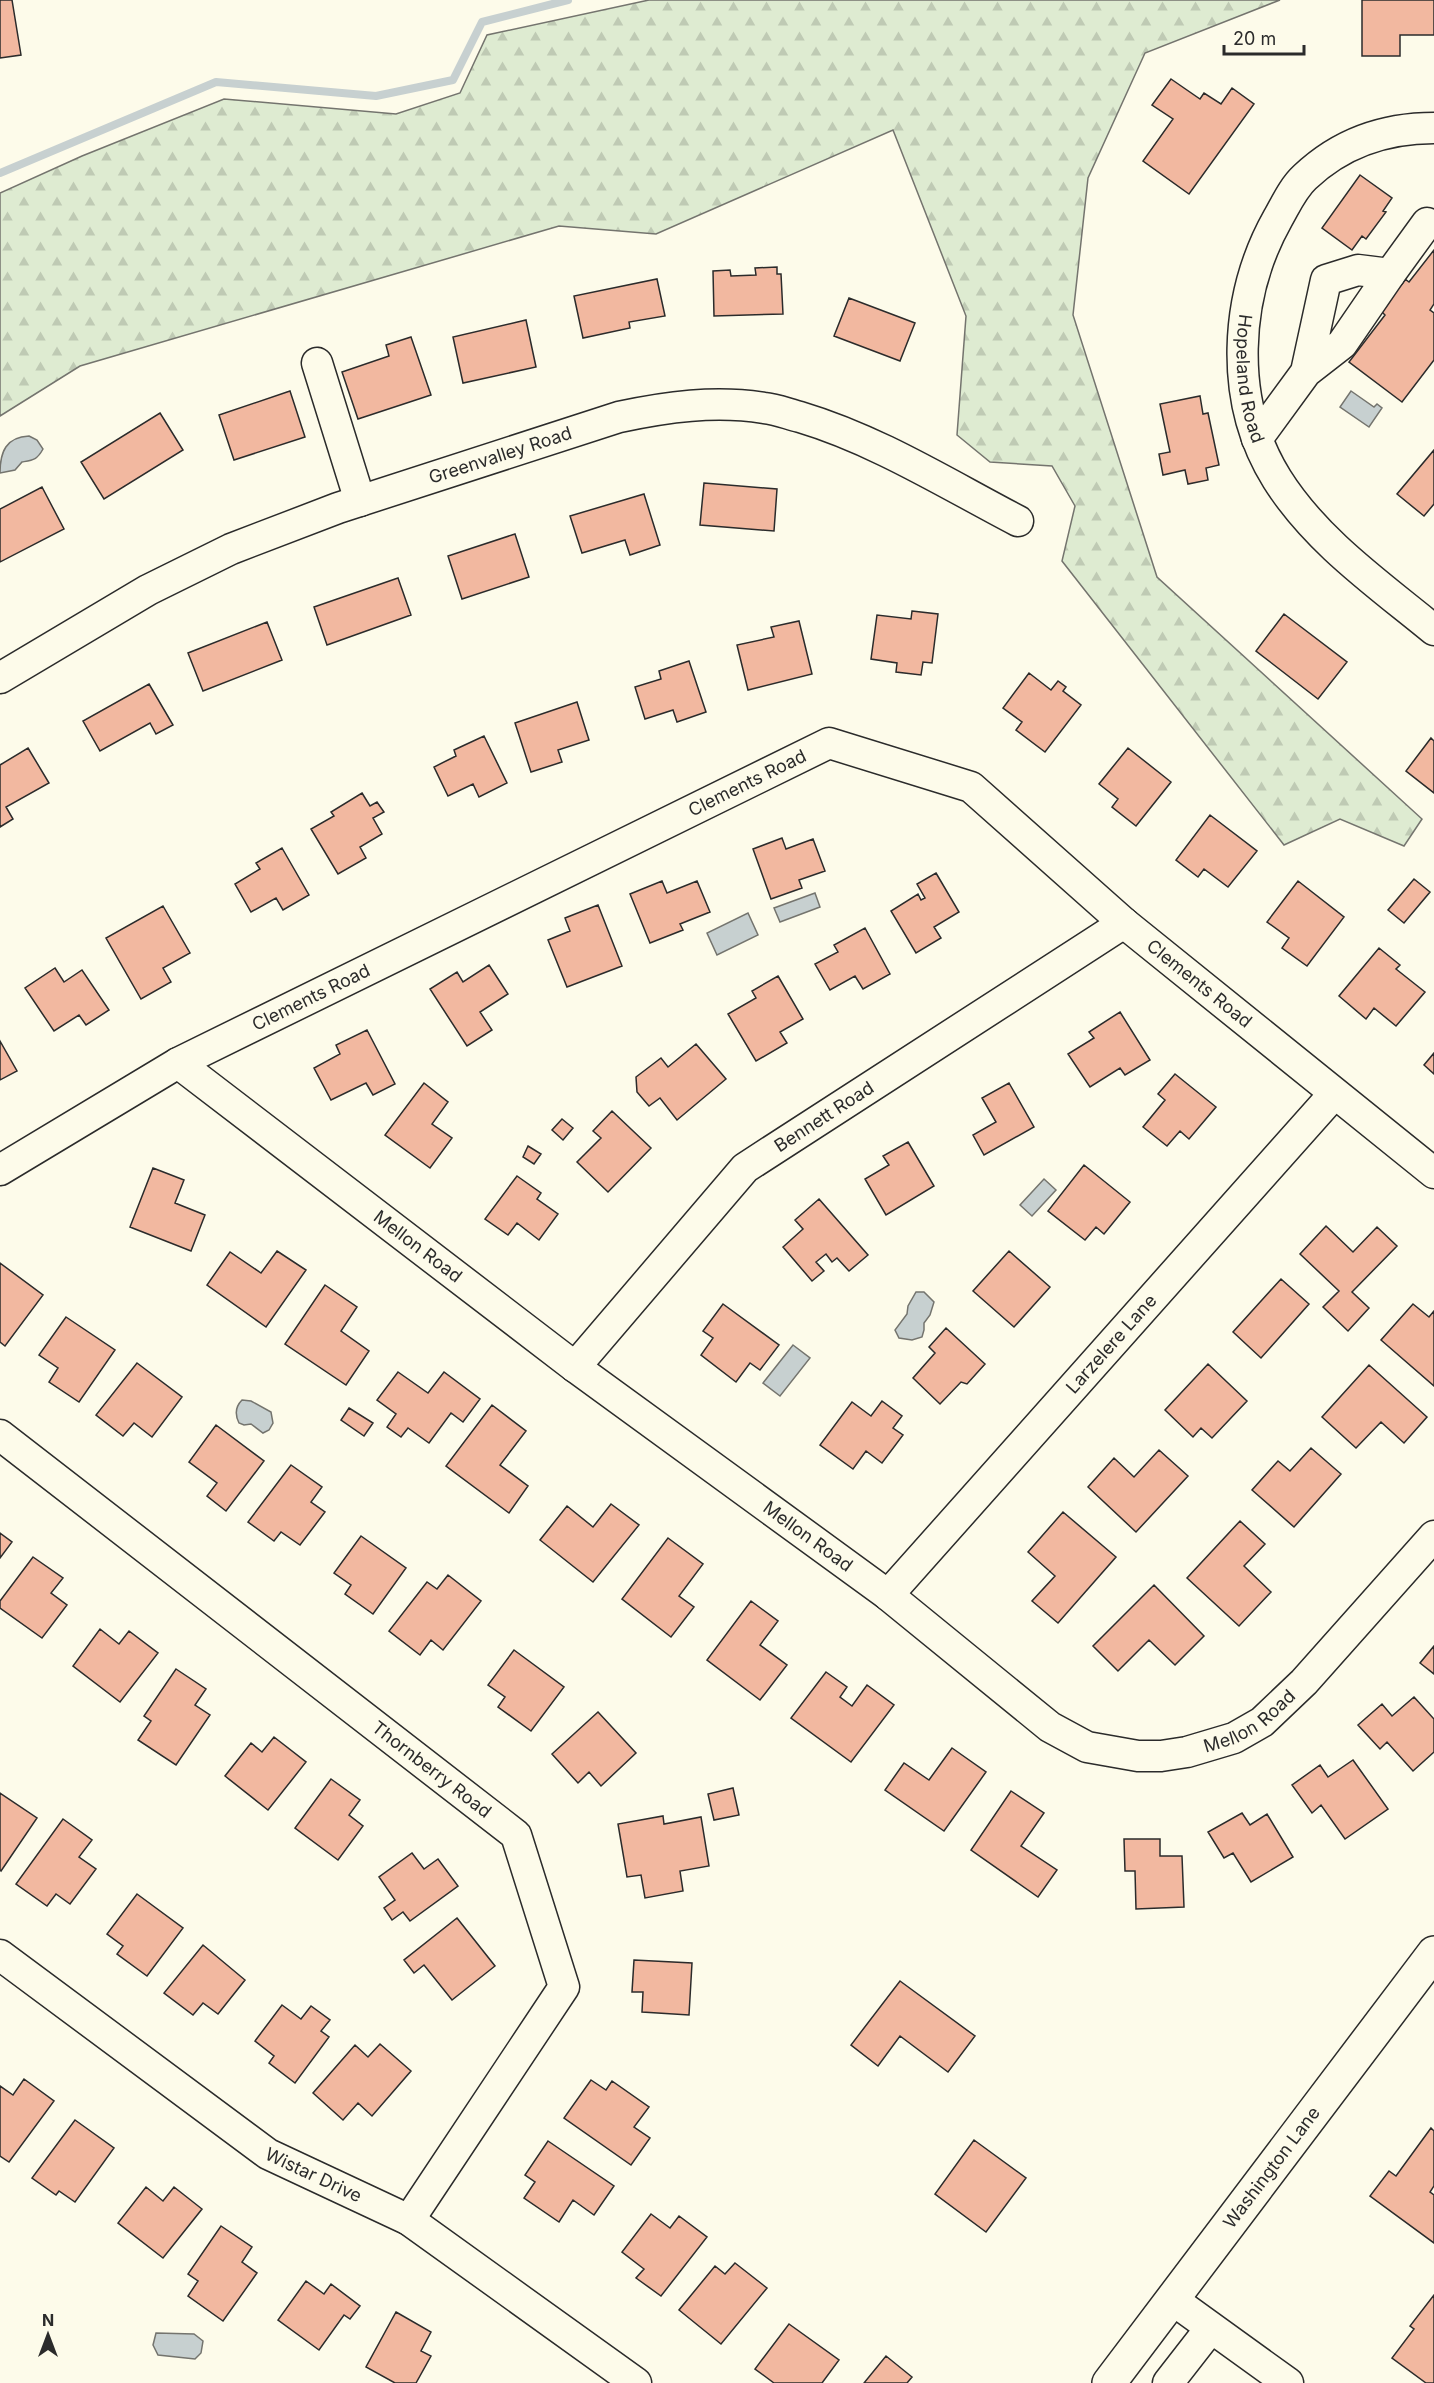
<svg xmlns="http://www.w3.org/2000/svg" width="1434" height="2383" font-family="Inter,sans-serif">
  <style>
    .forest { fill: url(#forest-firs); stroke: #74746e; stroke-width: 1.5 }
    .water { fill: #c7d0d0; stroke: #74746e; stroke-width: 1.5 }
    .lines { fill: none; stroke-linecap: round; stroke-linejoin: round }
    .stream { stroke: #c7d0d0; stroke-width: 8 }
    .building { fill: #f2b8a0; stroke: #2b2b2b; stroke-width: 1.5 }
    .minor-casing { stroke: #2b2b2b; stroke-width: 33 }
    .major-casing { stroke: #2b2b2b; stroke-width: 36 }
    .minor { stroke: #fdfbea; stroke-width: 30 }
    .major { stroke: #fdfbea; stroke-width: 33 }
    .labels { text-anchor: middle; stroke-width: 4.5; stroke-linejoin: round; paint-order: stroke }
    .street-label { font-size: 18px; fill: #2b2b2b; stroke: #fdfbea }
  </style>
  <defs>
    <pattern id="forest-firs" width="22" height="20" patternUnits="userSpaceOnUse" patternTransform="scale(1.5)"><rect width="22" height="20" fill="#deebd1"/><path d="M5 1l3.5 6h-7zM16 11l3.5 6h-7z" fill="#bfcab4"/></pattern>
  </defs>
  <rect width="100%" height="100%" fill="#fdfbea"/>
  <path class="forest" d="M649,0H1280L1145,53L1088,178L1073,315L1157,577L1422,819L1404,846L1340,819L1284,845L1062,561L1075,506L1052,466L990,462L957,435L966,316L893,130L656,234L559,226L80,366L0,416V193L82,156L224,99L396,114L460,93L487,35Z"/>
  <path class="water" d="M1351,391L1374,407L1377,404L1382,408L1369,427L1340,407Z
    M29,436L37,440L43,449C37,460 33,460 22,462L15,470L0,473C0,452 6,437 29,436Z
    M815,893L820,907L780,922L774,908Z
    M748,913L758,935L717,955L707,933Z
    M1044,1179L1056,1190L1032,1216L1020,1205Z
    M916,1292H924L934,1302L930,1315L924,1323V1330L922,1337L912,1340L899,1338L895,1330L907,1314L908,1306Z
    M793,1345L810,1358L780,1396L763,1383Z
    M242,1400L251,1401L271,1412L273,1423L269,1430L263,1433L251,1424L244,1425L239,1423C235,1415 235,1407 242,1400Z
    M156,2333L194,2334L203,2341L201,2353L195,2359L158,2355L153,2345Z"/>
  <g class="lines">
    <path class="stream" d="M0,173L216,82L376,96L453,80L482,22L568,0"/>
  </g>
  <path class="building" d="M0,0H12L21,55L0,58Z
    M1362,0H1434V35H1400V56H1362Z
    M1171,79L1200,99L1204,93L1221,104L1232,88L1254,104L1189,194L1143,161L1173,119L1152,105Z
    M1360,175L1392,198L1383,211L1386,212L1366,239L1362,236L1352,250L1322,228Z
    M1434,250V304L1430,310L1434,313V360L1402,402L1349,362L1385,315L1381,311L1405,279L1409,282Z
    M777,267V274H781L783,314L714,316L713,271L730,270L731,276L756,275L755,268Z
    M657,279L665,316L629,322L630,328L583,338L574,296Z
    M849,298L915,323L900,361L834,336Z
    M526,320L536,367L463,383L453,337Z
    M411,337L431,395L358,419L342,372L389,356L386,345Z
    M290,391L305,437L234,460L219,415Z
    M1200,396L1203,414L1208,413L1219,465L1206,468L1208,480L1188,484L1185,470L1163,475L1159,454L1170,452L1160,404Z
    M160,413L183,450L104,499L81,462Z
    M1434,450V504L1424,516L1397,494Z
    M704,483L777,489L774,531L700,525Z
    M42,487L64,529L0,562V509Z
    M644,494L660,545L630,555L625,540L582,553L570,516Z
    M515,534L529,577L462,599L448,556Z
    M398,578L411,615L327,645L314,607Z
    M912,611L938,614L932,663L923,662L921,675L896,672L897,663L871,659L877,615L911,619Z
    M1284,614L1347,662L1318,699L1256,651Z
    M799,621L812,674L748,690L737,645L774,637L771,627Z
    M267,622L282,660L203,691L188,653Z
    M689,661L706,712L677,722L673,710L645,719L635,687L661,679L659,671Z
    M1029,673L1051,690L1058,681L1066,687L1063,691L1081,705L1045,752L1016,730L1022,722L1003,708Z
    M149,684L173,725L156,734L150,723L100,751L83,721Z
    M577,702L589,740L558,750L562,762L531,772L515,723Z
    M484,736L507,783L479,797L473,784L448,796L434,767L456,756L454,750Z
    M1431,738L1434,741V793L1406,771Z
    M28,748L49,783L6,807L13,819L0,827V765Z
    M1128,748L1171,782L1136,826L1112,807L1118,799L1099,784Z
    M362,793L370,806L377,802L384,812L373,818L382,834L360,847L366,858L338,874L311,829L334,816L331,812Z
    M1210,815L1257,851L1228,887L1204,869L1198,877L1176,860Z
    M782,838L786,849L813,839L825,871L799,880L802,888L771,899L753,849Z
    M282,848L309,895L283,910L276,898L251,912L235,884L260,869L256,863Z
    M936,873L959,912L934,927L941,938L916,953L891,911L918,894L921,900L925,898L917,884Z
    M1414,879L1430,892L1404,923L1388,910Z
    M662,881L667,893L697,881L710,912L680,924L683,930L650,943L630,894Z
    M1298,881L1344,917L1307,966L1282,948L1289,938L1267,922Z
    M598,905L622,966L567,987L548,940L570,931L565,918Z
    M163,906L190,953L163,968L171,982L141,999L106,938Z
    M865,928L890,974L863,989L855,976L830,990L815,964L838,952L834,945Z
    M1379,948L1400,965L1396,969L1425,992L1396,1026L1374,1008L1366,1019L1339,996Z
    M489,965L508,994L480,1012L492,1030L467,1046L430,989L457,972L463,982Z
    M55,968L64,982L82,970L109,1010L86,1025L79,1015L54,1031L25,988Z
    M778,976L803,1019L780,1032L787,1043L756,1061L728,1014L756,998L752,991Z
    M1120,1012L1150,1060L1125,1075L1120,1068L1090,1087L1068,1054L1094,1038L1089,1032Z
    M367,1030L395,1084L373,1095L366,1083L331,1100L314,1068L340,1054L336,1045Z
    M0,1041L17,1071L0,1080Z
    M696,1044L726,1079L677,1120L660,1098L649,1106L637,1092L636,1077L661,1058L668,1067Z
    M1434,1053V1074L1424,1065Z
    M1175,1074L1216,1107L1189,1139L1180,1131L1167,1146L1143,1127L1165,1100L1158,1094Z
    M424,1083L448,1102L432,1124L452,1138L430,1168L385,1135Z
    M1009,1083L1034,1127L984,1155L973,1135L996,1122L982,1098Z
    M612,1111L651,1148L608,1192L577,1162L601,1138L593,1131Z
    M562,1119L573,1128L563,1140L552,1130Z
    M908,1142L934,1186L886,1215L865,1179L889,1165L883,1156Z
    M528,1146L541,1154L534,1164L523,1157Z
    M1084,1165L1130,1202L1104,1234L1096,1227L1085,1240L1048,1211Z
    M153,1168L184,1180L175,1203L205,1215L191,1251L130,1227Z
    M517,1176L541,1193L537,1199L558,1214L539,1240L517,1223L508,1235L485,1219Z
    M819,1199L868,1255L849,1271L837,1258L832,1262L826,1254L816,1262L824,1271L812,1281L783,1247L803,1229L795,1220Z
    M1326,1226L1353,1252L1377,1227L1397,1246L1352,1292L1369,1308L1348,1331L1323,1307L1339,1291L1300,1254Z
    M277,1251L306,1270L266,1327L207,1285L230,1252L261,1273Z
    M1009,1251L1050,1287L1014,1327L973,1291Z
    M0,1263L43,1295L5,1346L0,1342Z
    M1281,1279L1309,1304L1261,1358L1233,1332Z
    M325,1285L357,1307L341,1331L369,1351L346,1385L285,1344Z
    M723,1304L779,1345L760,1370L750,1363L736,1382L701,1355L713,1338L703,1331Z
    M1413,1304L1429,1317L1434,1311V1386L1381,1340Z
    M66,1317L115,1350L79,1402L49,1382L58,1368L39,1355Z
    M946,1328L985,1364L967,1384L961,1382L940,1404L913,1378L935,1353L929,1347Z
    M137,1363L182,1397L152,1437L134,1423L123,1436L96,1415Z
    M1208,1364L1247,1401L1212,1438L1201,1428L1193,1437L1165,1410Z
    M1369,1365L1427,1417L1404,1443L1381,1422L1356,1448L1322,1417Z
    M398,1372L428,1393L444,1372L480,1399L463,1422L451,1413L429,1443L408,1428L401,1437L387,1427L396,1414L377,1400Z
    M882,1401L902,1416L893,1428L903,1435L882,1463L866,1451L853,1469L820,1445L852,1402L871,1416Z
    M492,1405L526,1431L500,1465L528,1486L509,1513L446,1466Z
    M349,1408L373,1423L364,1436L341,1420Z
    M216,1425L264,1461L226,1511L207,1496L217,1483L189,1462Z
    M1311,1448L1341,1474L1294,1527L1252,1490L1278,1461L1290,1471Z
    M1159,1450L1188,1476L1136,1532L1088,1487L1114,1458L1134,1477Z
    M291,1465L322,1487L311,1502L325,1512L300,1545L281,1532L274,1541L248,1522Z
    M611,1504L639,1525L593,1582L540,1540L567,1506L593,1527Z
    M1063,1512L1116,1557L1058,1623L1032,1601L1055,1576L1028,1552Z
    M1240,1521L1265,1544L1244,1566L1271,1592L1239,1626L1187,1578Z
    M0,1533L12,1542L0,1558Z
    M361,1536L406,1568L373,1614L345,1594L351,1585L334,1573Z
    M668,1538L703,1564L679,1596L694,1607L671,1637L622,1599Z
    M33,1557L63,1578L51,1593L67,1605L42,1638L0,1608V1601Z
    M448,1575L481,1601L443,1650L431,1640L420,1655L389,1631L427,1582L437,1589Z
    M1154,1585L1204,1636L1175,1665L1149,1640L1118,1671L1093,1646Z
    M751,1601L778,1621L760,1645L787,1665L760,1700L707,1660Z
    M100,1629L119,1644L129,1631L158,1653L120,1702L73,1666Z
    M1434,1646V1674L1420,1663Z
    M514,1650L564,1687L531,1731L498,1707L505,1697L488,1685Z
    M176,1669L206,1689L195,1705L210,1715L176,1765L138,1740L151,1721L144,1716Z
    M826,1672L847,1687L840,1697L852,1706L867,1685L894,1705L851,1762L791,1718Z
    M1414,1697L1434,1719V1752L1413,1771L1387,1742L1380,1749L1358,1725L1382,1704L1392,1716Z
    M598,1712L636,1753L601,1786L589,1772L578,1783L552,1754Z
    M274,1737L306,1762L268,1810L225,1776L251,1743L262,1752Z
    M952,1748L986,1772L944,1831L885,1790L904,1763L929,1780Z
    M1353,1760L1388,1809L1345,1839L1321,1805L1312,1813L1292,1785L1320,1765L1328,1777Z
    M331,1779L360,1800L349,1815L363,1826L338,1860L295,1828Z
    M733,1788L739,1815L714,1820L708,1794Z
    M1011,1791L1044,1813L1021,1846L1057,1870L1038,1897L971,1850Z
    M0,1793L37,1818L1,1871L0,1870Z
    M1242,1813L1250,1825L1267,1814L1293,1857L1251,1882L1233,1853L1224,1858L1208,1832Z
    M663,1816L664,1824L701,1817L709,1866L680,1871L683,1891L645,1898L641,1875L627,1877L618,1824Z
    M63,1819L92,1840L79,1857L96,1869L70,1904L56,1894L47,1906L16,1884Z
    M1124,1839H1160V1856H1182L1184,1907L1136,1909L1135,1871H1125Z
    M412,1853L424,1869L438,1859L458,1886L410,1921L403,1912L392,1920L384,1908L395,1900L379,1877Z
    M137,1894L183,1928L147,1976L117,1954L123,1946L107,1934Z
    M457,1918L495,1966L452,2000L424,1965L414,1973L404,1960Z
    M203,1945L245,1980L218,2014L203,2003L193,2015L164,1993Z
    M634,1960L692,1963L689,2015L642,2012L643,1992H632Z
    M900,1981L975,2036L948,2072L900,2036L878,2066L851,2045Z
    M282,2005L301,2019L311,2006L330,2020L321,2031L329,2037L295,2083L269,2063L274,2056L255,2041Z
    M380,2044L411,2071L372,2116L358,2103L343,2120L313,2093L355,2045L368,2057Z
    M24,2079L54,2101L9,2162L0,2156V2086L13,2095Z
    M591,2080L606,2090L612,2081L649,2107L634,2127L650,2138L631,2165L564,2118Z
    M75,2120L114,2148L75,2202L59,2191L56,2195L32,2178Z
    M1431,2128L1434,2131V2186L1430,2192L1434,2195V2243L1370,2196L1389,2171L1396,2176Z
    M974,2140L1026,2178L986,2232L935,2194Z
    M548,2141L614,2186L594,2215L573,2200L559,2222L524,2198L535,2182L525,2175Z
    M146,2187L163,2201L174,2187L202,2209L163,2258L118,2223Z
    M651,2214L670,2228L679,2216L707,2237L661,2296L636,2278L644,2269L622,2252Z
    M221,2226L252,2247L242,2262L257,2273L223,2321L188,2296L198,2281L188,2274Z
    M735,2263L767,2288L721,2344L679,2310L715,2266L725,2274Z
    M306,2281L324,2294L331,2284L360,2306L350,2319L344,2315L319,2350L278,2320Z
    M1434,2295V2383H1426L1392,2358L1414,2329L1410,2326Z
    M396,2312L431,2332L421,2351L431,2356L416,2383H395L366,2367Z
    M789,2324L839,2360L822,2383H774L755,2369Z
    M886,2356L912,2377L907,2383H864Z"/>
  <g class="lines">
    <g class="minor-casing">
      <g id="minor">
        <path id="s1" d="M1434,128C1386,128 1341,143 1305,177C1293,188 1286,204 1278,218C1234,296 1228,401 1277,479C1316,541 1378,584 1434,630"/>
        <path d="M1390,274L1427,223"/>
        <path d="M317,363L360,501"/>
        <path d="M1257,439L1306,372L1326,280L1358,270L1390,274L1342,344L1306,372"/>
        <path id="s2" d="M0,678L148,590L231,549L338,508L619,417C666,407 715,400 764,408C776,409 788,414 800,417C877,440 947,484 1018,521"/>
        <path id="s3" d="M178,1063L575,1367L888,1595L1050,1727L1087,1747L1138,1756H1161L1187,1752L1234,1738L1262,1722L1304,1682L1434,1536"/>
        <path id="s4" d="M0,1170L178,1063L829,743L971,787L1124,923L1434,1173"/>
        <path id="s5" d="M575,1367L745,1168L1124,923"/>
        <path id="s6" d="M0,1435L516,1835L564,1987L409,2220"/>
        <path id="s7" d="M888,1595L1334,1094"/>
        <path id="s8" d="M0,1955L268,2154L409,2220L636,2383"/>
        <path d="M1173,2300L1288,2383"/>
        <path d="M1168,2383L1210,2329"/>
      </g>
    </g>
    <g class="major-casing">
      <g id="major">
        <path id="s9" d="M1109,2383L1434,1953"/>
      </g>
    </g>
    <use href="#minor" class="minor"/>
    <use href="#major" class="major"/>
  </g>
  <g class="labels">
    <g class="street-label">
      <text dy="6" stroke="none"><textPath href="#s1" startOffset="358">Hopeland Road</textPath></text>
      <text dy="6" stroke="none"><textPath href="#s2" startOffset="550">Greenvalley Road</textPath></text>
      <text dy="6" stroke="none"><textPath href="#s4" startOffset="842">Clements Road</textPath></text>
      <text dy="6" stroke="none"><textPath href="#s4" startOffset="1383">Clements Road</textPath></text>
      <text dy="6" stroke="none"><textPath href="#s4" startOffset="356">Clements Road</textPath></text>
      <text dy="6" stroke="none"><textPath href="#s5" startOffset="356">Bennett Road</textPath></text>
      <text dy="6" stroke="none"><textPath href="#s3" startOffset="302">Mellon Road</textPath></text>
      <text dy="6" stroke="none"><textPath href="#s7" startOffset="336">Larzelere Lane</textPath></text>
      <text dy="6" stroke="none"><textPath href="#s3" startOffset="788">Mellon Road</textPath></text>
      <text dy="6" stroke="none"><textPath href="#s3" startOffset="1310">Mellon Road</textPath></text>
      <text dy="6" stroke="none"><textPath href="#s6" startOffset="546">Thornberry Road</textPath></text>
      <text dy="6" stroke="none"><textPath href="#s9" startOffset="270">Washington Lane</textPath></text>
      <text dy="6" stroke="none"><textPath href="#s8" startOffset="384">Wistar Drive</textPath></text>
    </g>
  </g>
  <g transform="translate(48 2335)" stroke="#fdfbea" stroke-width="4.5" paint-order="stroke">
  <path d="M0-4.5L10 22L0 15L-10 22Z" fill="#2b2b2b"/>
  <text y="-9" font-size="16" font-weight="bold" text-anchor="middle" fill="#2b2b2b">N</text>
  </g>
  <path d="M1224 45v9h80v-9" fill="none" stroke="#2b2b2b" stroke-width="3"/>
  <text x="1233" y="45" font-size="18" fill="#2b2b2b" stroke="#fdfbea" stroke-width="4.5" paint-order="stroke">20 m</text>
</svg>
